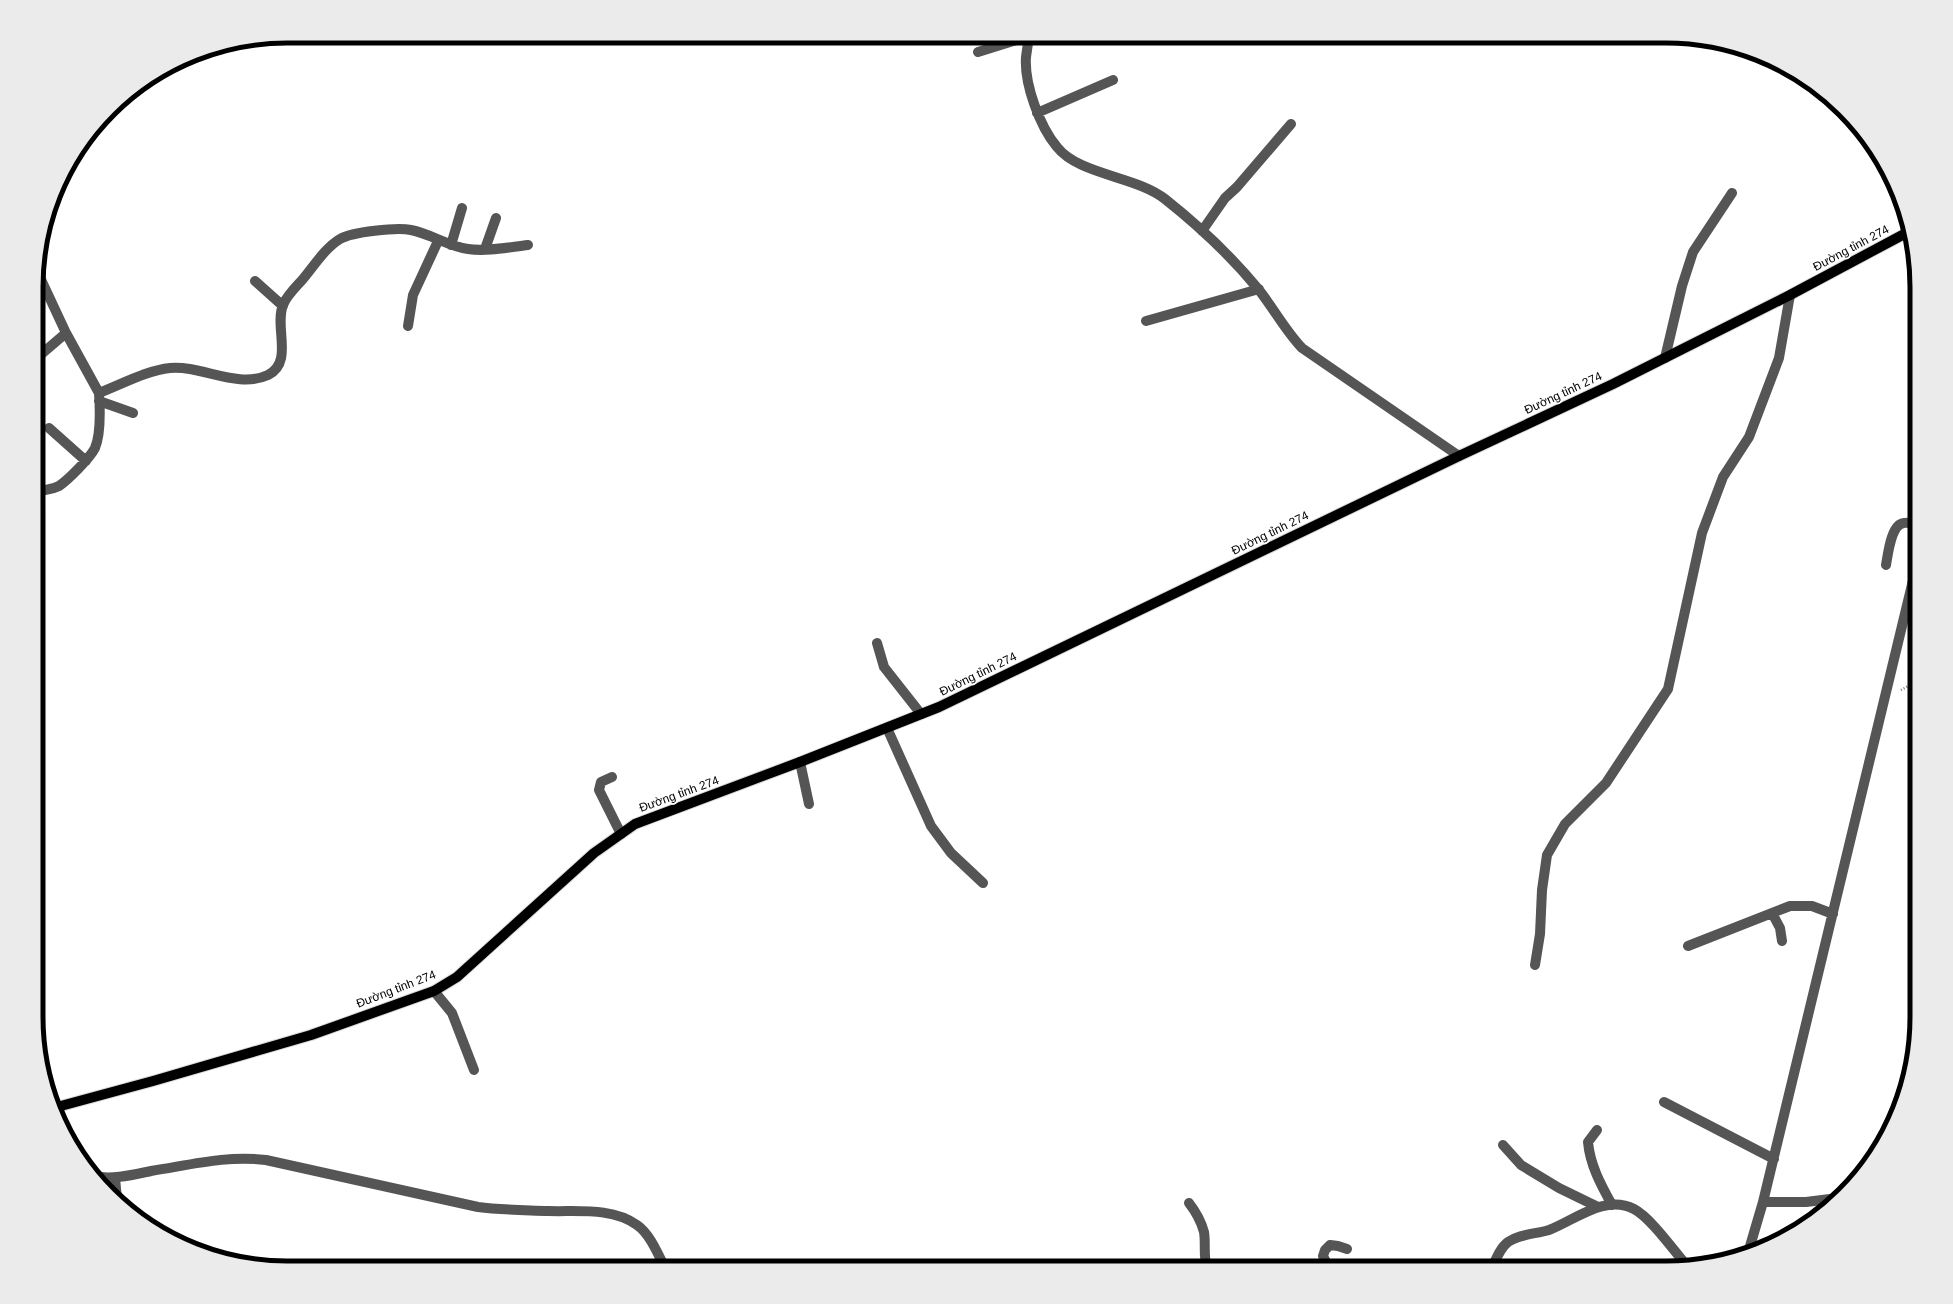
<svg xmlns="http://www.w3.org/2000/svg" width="1953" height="1304" font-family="Arial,sans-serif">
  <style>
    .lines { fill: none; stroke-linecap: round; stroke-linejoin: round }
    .major-casing { stroke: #dbdbdb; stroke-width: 12 }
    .path { stroke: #777; stroke-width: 2.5; stroke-dasharray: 1 2; stroke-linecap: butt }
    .minor { stroke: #555; stroke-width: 10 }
    .major { stroke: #000; stroke-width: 10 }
    .labels { text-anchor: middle; stroke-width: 3.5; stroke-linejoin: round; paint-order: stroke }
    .street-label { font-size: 12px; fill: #000; stroke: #fff }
    .rim { fill: none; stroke: #000; stroke-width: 5 }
  </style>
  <rect width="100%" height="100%" fill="#fff"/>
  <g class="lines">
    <g class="major-casing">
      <path id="major" d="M57,1107L153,1081L311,1035L434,991L457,977L594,853L635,824L800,762L939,707L1459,456L1613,384L1790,295L1910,231"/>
    </g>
    <path class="path" d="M1901,690L1916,682"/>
    <path class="minor" d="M1029,36C1028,43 1027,50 1026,57C1024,84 1040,127 1057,147C1079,175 1136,176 1165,199C1199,226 1232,257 1259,290C1274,309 1285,330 1302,348L1459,456
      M978,52L1029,36
      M1037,113L1113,80
      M1202,231L1225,198L1237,187L1291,124
      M451,245L462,208
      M485,249L496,218
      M38,273L66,333L99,393C100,408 101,434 95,448C90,458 68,480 59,486C53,489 44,490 38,492
      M255,281L283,306
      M1146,321L1259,289
      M408,326L413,295L438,241
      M38,357L66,333
      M1665,358L1682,286L1693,252L1732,193
      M99,393C120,385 148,370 170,368C201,365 238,389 268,375C294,362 274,327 283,305C287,295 296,287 303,279C314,266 325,248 340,239C352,232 397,227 411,230C431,234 448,246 468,249C487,252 510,247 528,245
      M99,401L133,413
      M49,428L86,461
      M1886,565C1888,554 1891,524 1904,523C1908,522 1913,524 1916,525
      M877,643L884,667L921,714
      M887,728L931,826L951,853L983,883
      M800,762L809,804
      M612,777L601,782L599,790L621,834
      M1772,913L1780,928L1782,941
      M1688,946L1790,906H1812L1833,914
      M1535,965L1540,934L1542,890L1547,855L1565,824L1606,783L1668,689L1702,533L1723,477L1749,437L1779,358L1790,295
      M434,991L452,1013L474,1070
      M1664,1102L1774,1159
      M1597,1130L1588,1142C1590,1165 1601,1185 1612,1205
      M1503,1145L1521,1165L1559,1188L1598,1207
      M93,1176C112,1180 132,1175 151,1171C190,1165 227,1155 266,1160L478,1207C501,1210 524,1210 548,1211C577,1212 612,1207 637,1225C650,1234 658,1254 665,1268
      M115,1178L117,1199
      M1763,1202H1806L1838,1198
      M1189,1203C1196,1212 1201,1221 1204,1232C1206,1244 1203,1256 1207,1268
      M1748,1253L1763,1202L1916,568
      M1334,1268L1326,1262L1323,1256L1325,1250L1330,1245L1338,1246L1347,1249
      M1492,1268C1496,1259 1500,1248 1508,1242C1519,1234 1536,1234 1549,1230C1575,1220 1605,1194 1634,1209C1651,1218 1674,1251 1688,1267"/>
    <use href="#major" class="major"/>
  </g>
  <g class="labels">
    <g class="street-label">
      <text transform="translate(1851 248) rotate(-28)" y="4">Đường tỉnh 274</text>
      <text transform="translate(1563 393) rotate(-25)" y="4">Đường tỉnh 274</text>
      <text transform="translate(1270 533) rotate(-26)" y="4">Đường tỉnh 274</text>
      <text transform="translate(978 674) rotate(-26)" y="4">Đường tỉnh 274</text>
      <text transform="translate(679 794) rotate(-20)" y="4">Đường tỉnh 274</text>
      <text transform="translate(396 989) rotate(-21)" y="4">Đường tỉnh 274</text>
    </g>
  </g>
  <path d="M0 0H1953V1304H0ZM287 43H1666A244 244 0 0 1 1910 287V1017A244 244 0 0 1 1666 1261H287A244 244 0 0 1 43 1017V287A244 244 0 0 1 287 43Z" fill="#ebebeb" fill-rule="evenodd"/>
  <path class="rim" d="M287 43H1666A244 244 0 0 1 1910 287V1017A244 244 0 0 1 1666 1261H287A244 244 0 0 1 43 1017V287A244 244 0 0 1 287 43Z"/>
</svg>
